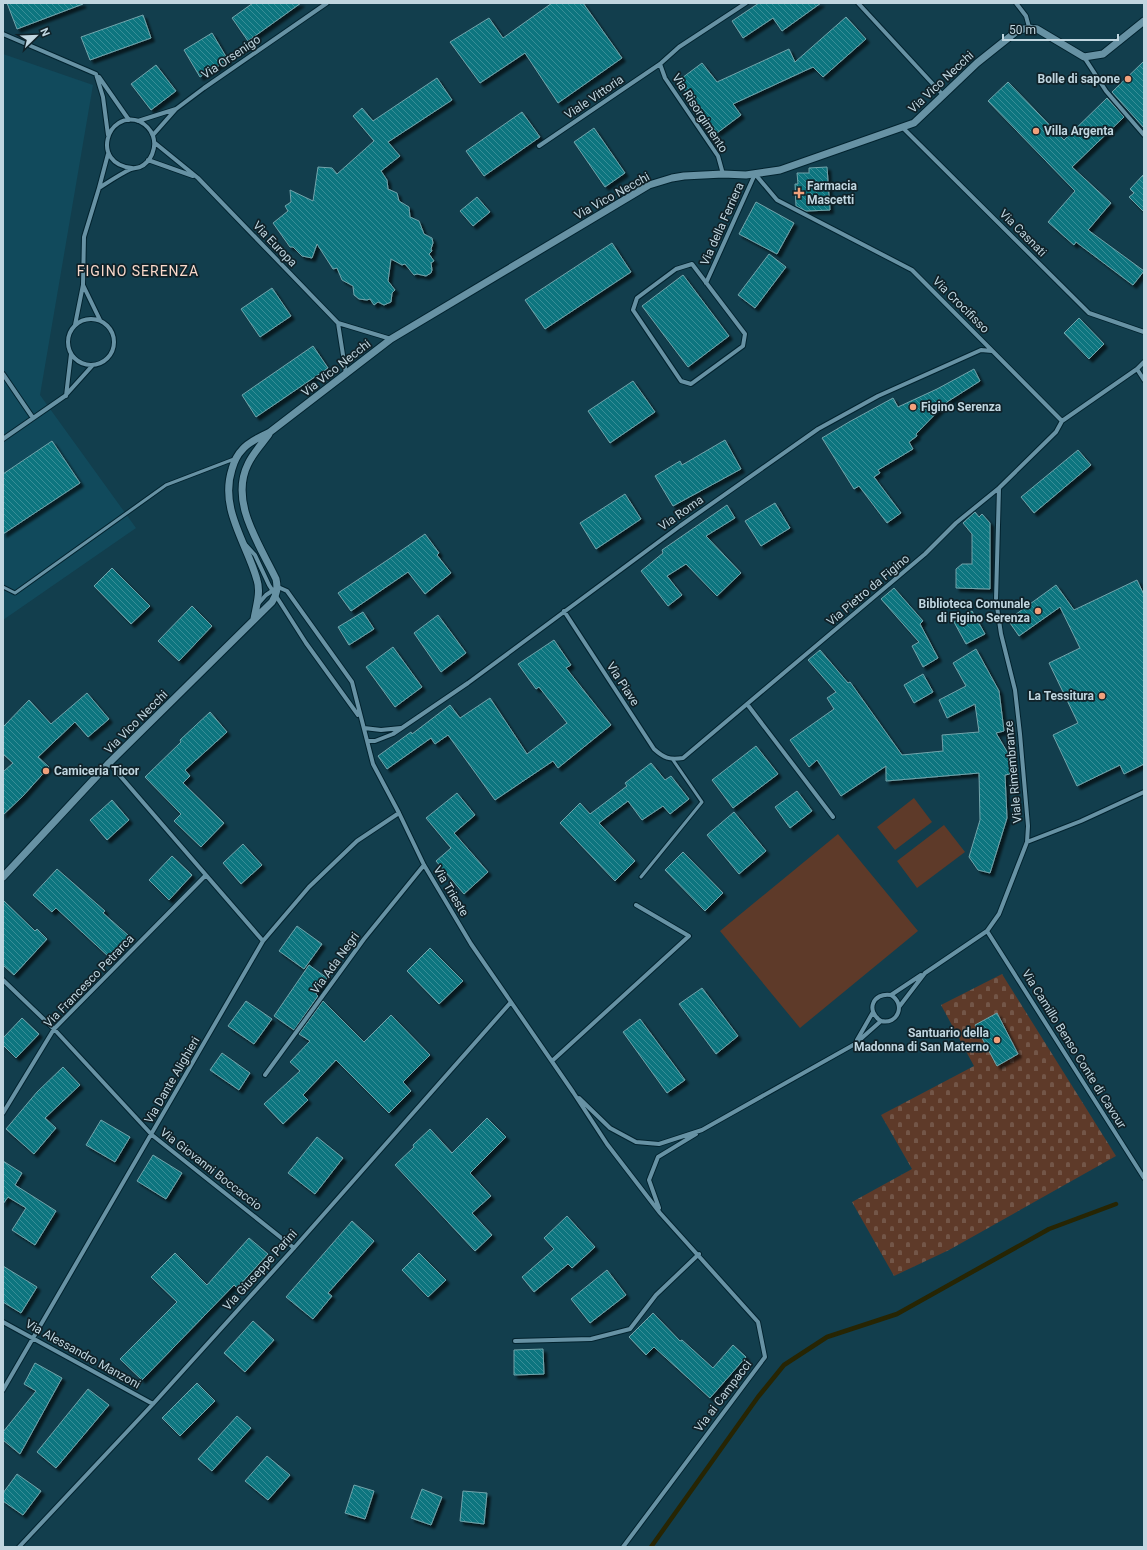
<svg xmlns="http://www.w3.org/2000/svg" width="1147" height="1550" font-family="Roboto,sans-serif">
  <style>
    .built { fill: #114a5c }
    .cemetery { fill: url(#cemetery-stones) }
    .pitch { fill: #5e3a29 }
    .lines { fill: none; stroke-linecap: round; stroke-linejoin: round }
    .stream { stroke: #272503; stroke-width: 4.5 }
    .building { fill: url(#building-back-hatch); stroke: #72a4ab; filter: url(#shadow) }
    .service-casing { stroke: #02232f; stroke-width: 5 }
    .minor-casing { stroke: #02232f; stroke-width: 6 }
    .tertiary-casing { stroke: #02232f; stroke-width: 9 }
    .service { stroke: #6792a4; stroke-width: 3 }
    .minor { stroke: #6792a4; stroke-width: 4 }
    .tertiary { stroke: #6792a4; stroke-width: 7 }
    .poi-dot { fill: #f1a17c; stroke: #102229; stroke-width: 1.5 }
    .labels { text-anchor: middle; stroke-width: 3.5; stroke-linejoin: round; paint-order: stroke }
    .street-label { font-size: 12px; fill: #c0d6e0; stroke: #102229 }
    .poi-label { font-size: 12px; font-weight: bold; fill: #c0d6e0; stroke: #102229; text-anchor: end }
    .quarter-label { font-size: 14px; letter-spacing: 1px; fill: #f8d8ca; stroke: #102229 }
  </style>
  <defs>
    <pattern id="cemetery-stones" width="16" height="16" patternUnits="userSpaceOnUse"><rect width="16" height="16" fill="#5e3a29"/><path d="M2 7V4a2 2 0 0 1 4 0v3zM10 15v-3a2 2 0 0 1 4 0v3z" fill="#735648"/></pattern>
    <pattern id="building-back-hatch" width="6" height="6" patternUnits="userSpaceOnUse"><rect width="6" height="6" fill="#0b757f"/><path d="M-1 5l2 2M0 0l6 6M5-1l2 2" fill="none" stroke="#388e97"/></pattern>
    <filter id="shadow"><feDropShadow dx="3.5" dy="3.5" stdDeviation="1" flood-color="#0009"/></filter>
  </defs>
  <rect width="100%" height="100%" fill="#123e4d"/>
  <path class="built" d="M3,54L93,85L40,395L136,528L3,620Z"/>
  <path class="cemetery" d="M1002,974L1116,1156L949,1250L894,1276L852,1202L912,1169L881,1115L974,1066L941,1005Z"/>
  <path class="pitch" d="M914,798L932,822L895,850L877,827Z
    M944,825L965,852L917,888L897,861Z
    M838,834L918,931L800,1028L720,931Z"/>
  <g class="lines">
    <path class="stream" d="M651,1547L758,1397L784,1365L827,1337L897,1314L1049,1229L1116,1204"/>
  </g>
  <path class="building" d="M7,3H82L83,4L17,29Z
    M253,3H301L248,41L232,18Z
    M552,3H583L622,58L558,103L525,53L480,83L450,42L489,18L503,38Z
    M759,3H821L782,31L773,18L743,38L732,21Z
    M143,15L151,38L90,60L81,37Z
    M846,17L866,39L823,77L813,67L733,104L741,115L717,133L678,81L702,63L717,82L789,49L795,62Z
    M212,33L228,60L200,77L184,50Z
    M1144,61V128L1112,92Z
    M156,65L176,91L151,110L131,84Z
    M437,78L452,100L388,142L400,156L381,171L387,180L388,189L397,193L399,201L409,207L410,217L419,221L424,234L432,238L433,243L431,249L432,251L429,254L434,261L431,263L432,270L431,273L426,276L417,274L414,275L405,264L402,265L391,259L388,281L395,290L392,293L391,302L384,305L378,302L374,305L370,299L367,300L359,299L354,295L353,286L342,280L337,268L333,269L317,244L312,258L302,256L293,247H290L273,223L288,211L285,206L291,202L290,190L313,201L318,167L332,168L337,174L374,141L353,116L362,108L373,121Z
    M1008,82L1064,140L1107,98L1124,117L1072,167L1111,203L1088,230L1144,271L1133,285L1076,242L1074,245L1048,222L1075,191L988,101Z
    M522,112L540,137L484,176L466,151Z
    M594,128L625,173L605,187L574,142Z
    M827,167L830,210L806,211L796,206L795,184H798L797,173H809V168Z
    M1144,174V212L1129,197L1134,193L1130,189Z
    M477,197L490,212L473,226L460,211Z
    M756,202L794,223L777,254L739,234Z
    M612,243L631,272L545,329L525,300Z
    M769,254L786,267L755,308L738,295Z
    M683,275L729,336L688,367L642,306Z
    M272,288L291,316L260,337L241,309Z
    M1079,318L1104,344L1089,359L1064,333Z
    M313,346L328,368L256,417L242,395Z
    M974,369L980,381L947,402L916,434L917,436L909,442L913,449L878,470L880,473L874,477L901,513L887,523L859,486L854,489L822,438L849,422L893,398L898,407L937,389Z
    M633,381L655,412L610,443L588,411Z
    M725,440L741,469L673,506L655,476L680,461L682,465Z
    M52,441L80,483L3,534V474Z
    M1078,450L1091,465L1034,513L1021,497Z
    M625,494L641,519L596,549L580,523Z
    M775,503L790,528L761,546L745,521Z
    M727,505L735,518L706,536L741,573L717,596L686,564L667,576L682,595L668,606L641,571L663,553L662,550Z
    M975,512L979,517L982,514L990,523V589L956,588V569L962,564H972V534L963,523Z
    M425,534L439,553L437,555L451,573L425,594L408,572L351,611L338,593L389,559Z
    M112,568L150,606L131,624L94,586Z
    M1137,580L1144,595V764L1124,774L1120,765L1077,786L1053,735L1078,723L1049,663L1080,648L1060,607L1019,636L1008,620L1056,585L1074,610Z
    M894,588L923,621L920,624L938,658L923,667L912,646L919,642L881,599Z
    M192,606L212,626L179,661L158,641Z
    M972,611L985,634L966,644L954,622Z
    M363,612L374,629L349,645L338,627Z
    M438,615L466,653L441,672L414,633Z
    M554,640L571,665L566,668L611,725L558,768L553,761L495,800L448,735L435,744L431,738L387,769L378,756L411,732L412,734L450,705L460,718L490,698L527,754L567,723L539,687L536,689L518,664Z
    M393,647L422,687L395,707L366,667Z
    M976,649L999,691L1004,731L996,733L1009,755L1010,774L1005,775L1007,818L990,873L978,870L969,857L980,820L979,773L886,781V766L841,796L817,760L809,767L790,740L834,709L827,698L836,692L808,660L820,650L848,683L850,682L902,755L943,751L942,735L979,732L975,704L947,718L939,700L966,686L953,663Z
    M923,674L933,692L914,703L904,685Z
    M87,693L109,719L88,737L75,722L38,757L49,767L23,796L3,815V772L13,763L3,754V727L29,700L51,724Z
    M210,712L227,732L185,770L190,776L183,783L224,823L201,847L174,821L181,814L145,777L181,742L180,740Z
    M756,746L778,774L733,808L712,780Z
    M651,763L665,780L671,776L689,799L670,814L663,806L642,820L628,801L599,823L635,861L615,881L560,823L580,803L590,814L627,786L625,783Z
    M797,791L812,811L790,828L775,807Z
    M457,793L475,815L454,833L488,872L464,894L436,861L451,848L426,818Z
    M112,800L129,820L107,840L90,820Z
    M734,812L766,851L739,874L707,835Z
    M243,844L262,865L241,884L223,863Z
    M683,852L723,893L705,911L665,870Z
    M172,856L192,875L169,900L149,880Z
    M57,869L105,911L103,913L129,936L109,957L56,908L52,912L33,895Z
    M3,900L35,931L37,929L47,939L14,975L3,965Z
    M297,926L322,944L304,969L279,951Z
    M430,948L463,981L439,1004L407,971Z
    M309,965L327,978L316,994L318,996L294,1030L274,1016Z
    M702,988L738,1036L716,1054L679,1004Z
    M246,1001L272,1019L254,1044L228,1026Z
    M323,1001L364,1042L391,1015L430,1055L403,1082L411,1091L389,1113L336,1060L303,1095L308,1100L283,1124L264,1104L300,1071L290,1062L310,1041L299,1034Z
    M997,1013L1018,1054L997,1066L975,1025Z
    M22,1018L39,1034L16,1058L3,1045V1038Z
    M640,1019L685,1080L667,1093L623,1032Z
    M222,1053L250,1073L239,1090L210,1070Z
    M63,1067L80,1085L45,1118L56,1128L34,1154L6,1129L37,1092Z
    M487,1118L506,1137L470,1173L491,1196L472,1213L492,1235L475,1251L395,1165L414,1147L413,1145L430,1129L452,1153Z
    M101,1120L130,1137L115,1162L86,1145Z
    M317,1137L343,1158L315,1194L288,1173Z
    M153,1155L182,1173L166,1199L137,1181Z
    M3,1161L22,1173L15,1185L56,1211L35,1245L12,1230L26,1208L8,1197L3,1204Z
    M567,1216L595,1247L572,1268L568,1264L534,1292L522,1277L554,1249L544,1238Z
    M352,1221L374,1241L328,1293L332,1296L313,1319L286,1297Z
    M249,1238L268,1254L237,1288L234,1285L142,1380L120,1359L177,1302L151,1277L175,1253L207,1285Z
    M419,1253L446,1280L428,1297L402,1270Z
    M3,1266L37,1287L21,1313L3,1302Z
    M607,1270L626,1295L590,1323L571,1299Z
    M653,1313L680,1341L682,1340L713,1368L733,1345L746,1357L710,1398L654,1347L646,1355L629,1337Z
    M253,1321L274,1340L245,1372L224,1353Z
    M543,1349L544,1374L514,1375V1350Z
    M35,1363L62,1378L20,1454L3,1440V1432L36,1391L24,1384Z
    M197,1383L215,1401L180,1436L162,1418Z
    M88,1389L109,1405L56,1468L37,1452Z
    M237,1416L251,1428L212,1471L198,1459Z
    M267,1456L290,1475L268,1500L245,1481Z
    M17,1474L41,1491L23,1515L3,1501V1493Z
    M354,1485L374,1491L365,1519L345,1513Z
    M422,1489L442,1497L431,1525L411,1518Z
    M463,1491L487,1493L484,1524L460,1521Z"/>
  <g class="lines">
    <g class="service-casing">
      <path id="service" d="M3,587L15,593L166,485L234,459
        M641,877L702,802L673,760"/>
    </g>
    <g class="minor-casing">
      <path id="minor" d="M858,3L943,95
        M1016,3L1026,16L1029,27
        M3,34L96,74L103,97L108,135
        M1084,57L1106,91L1144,135
        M660,64L665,78L718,156L723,174
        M99,77L129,120
        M138,121L176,109
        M902,127L1089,313L1144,332
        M153,135L176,109L204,88L327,3
        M155,143L198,178L338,323L391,339
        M539,146L660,64L679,47L746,3
        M148,160L193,176
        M99,188L108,154
        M692,264L745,334L743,346L691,384L681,381L633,310L637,298L676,269Z
        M706,283L755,174L777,200L912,270L1062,421L1137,369L1144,362
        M83,285L100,320
        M68 342a23 23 0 1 1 46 0a23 23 0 1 1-46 0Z
        M338,323L346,374
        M75,325L83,285L84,237L99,188C110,181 120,174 131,169C134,168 137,168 140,167C151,162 157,148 153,136C151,130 145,124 139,121C107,110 90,164 132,168
        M1137,369L1144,380
        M3,374L33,418
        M66,396L71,354
        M3,439L65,396L92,366
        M244,543L255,555L269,585L306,643L358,715
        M258,604L266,595L278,587L287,591L352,682L373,764L399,813L424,865L471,944L573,1092L607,1144L660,1213L758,1322L765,1357L623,1547
        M564,611L654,749C664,758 669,760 683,758L925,554L956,523L999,488L1056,432L1062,421
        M747,704L833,817
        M364,728L381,730L401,728
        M368,741H375L393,734L468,683L680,526L818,429L878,396L981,350L992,351
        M109,763L263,941
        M1027,842L1081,821L1144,792
        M987,931L1144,1178
        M3,980L54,1029L152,1135L294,1248
        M891,995L921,975
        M899,1007L925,973L987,931L999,914L1027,842L1028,826L1020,734L1015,690L1001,634L996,600L999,488
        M857,1040L873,1012
        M552,1061L689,936L636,905
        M265,1075L364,939L424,865
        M579,1098L610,1128L636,1142L659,1144L702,1130L855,1044L881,1021C898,1025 906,1004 891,995C873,992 865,1011 881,1021
        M3,1113L54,1029L205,876
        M659,1208L649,1180L658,1157L696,1134
        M3,1322L153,1404
        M515,1341L591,1339L630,1329L656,1295L699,1254
        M3,1390L263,941L309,887L357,841L399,813
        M19,1547L153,1404L294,1248L511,1002"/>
    </g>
    <g class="tertiary-casing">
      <path id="tertiary" d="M254,619C256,607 261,592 257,580C247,543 219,509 232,469C234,462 237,455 242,450C249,441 261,437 270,432L391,339L649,185L672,178L684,176L723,174L746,175L780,170L914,123L977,63L1017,31C1024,28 1029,27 1037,29L1084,57L1103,54L1144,21
        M3,877L109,763L272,602C277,594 278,588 276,579C260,545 229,502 248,464C253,453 262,444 269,434"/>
    </g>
    <use href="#service" class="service"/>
    <use href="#minor" class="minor"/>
    <use href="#tertiary" class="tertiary"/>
  </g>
  <g class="poi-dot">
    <circle cx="1128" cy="79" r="4"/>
    <circle cx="1036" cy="131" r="4"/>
    <path d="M797 187h4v4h4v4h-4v4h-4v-4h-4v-4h4z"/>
    <circle cx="913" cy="407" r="4"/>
    <circle cx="1038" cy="611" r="4"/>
    <circle cx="1102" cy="696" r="4"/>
    <circle cx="46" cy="771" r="4"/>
    <circle cx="997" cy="1040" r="4"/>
  </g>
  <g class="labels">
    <g class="street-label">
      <text transform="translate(231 57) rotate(-34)" y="4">Via Orsenigo</text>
      <text transform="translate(941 82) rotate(-43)" y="4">Via Vico Necchi</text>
      <text transform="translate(594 97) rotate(-34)" y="4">Viale Vittoria</text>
      <text transform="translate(700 113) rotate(57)" y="4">Via Risorgimento</text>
      <text transform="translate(612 196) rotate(-29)" y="4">Via Vico Necchi</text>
      <text transform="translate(722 224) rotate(-66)" y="4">Via della Ferriera</text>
      <text transform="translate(1023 233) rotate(45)" y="4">Via Casnati</text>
      <text transform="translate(275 244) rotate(46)" y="4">Via Europa</text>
      <text transform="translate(961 305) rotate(45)" y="4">Via Crocifisso</text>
      <text transform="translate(336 368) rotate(-38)" y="4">Via Vico Necchi</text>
      <text transform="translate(681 513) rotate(-35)" y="4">Via Roma</text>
      <text transform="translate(868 590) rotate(-40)" y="4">Via Pietro da Figino</text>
      <text transform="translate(623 684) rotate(57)" y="4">Via Piave</text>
      <text transform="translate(136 722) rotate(-45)" y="4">Via Vico Necchi</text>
      <text transform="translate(1013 772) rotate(-95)" y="4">Viale Rimembranze</text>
      <text transform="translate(451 891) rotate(59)" y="4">Via Trieste</text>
      <text transform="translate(335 963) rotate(-54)" y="4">Via Ada Negri</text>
      <text transform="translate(89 981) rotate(-46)" y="4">Via Francesco Petrarca</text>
      <text transform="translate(1074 1049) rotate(58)" y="4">Via Camillo Benso Conte di Cavour</text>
      <text transform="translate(172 1080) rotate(-60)" y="4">Via Dante Alighieri</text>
      <text transform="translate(211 1169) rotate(38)" y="4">Via Giovanni Boccaccio</text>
      <text transform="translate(260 1270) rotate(-48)" y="4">Via Giuseppe Parini</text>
      <text transform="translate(83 1354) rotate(29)" y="4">Via Alessandro Manzoni</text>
      <text transform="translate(723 1396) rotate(-53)" y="4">Via ai Campacci</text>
    </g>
    <g class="poi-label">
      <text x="1120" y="83">Bolle di sapone</text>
      <text x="1044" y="135" text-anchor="start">Villa Argenta</text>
      <text x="807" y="190" text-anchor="start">Farmacia<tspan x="807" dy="14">Mascetti</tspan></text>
      <text x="921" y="411" text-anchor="start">Figino Serenza</text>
      <text x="1030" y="608">Biblioteca Comunale<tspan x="1030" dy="14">di Figino Serenza</tspan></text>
      <text x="1094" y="700">La Tessitura</text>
      <text x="54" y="775" text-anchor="start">Camiceria Ticor</text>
      <text x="989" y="1037">Santuario della<tspan x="989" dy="14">Madonna di San Materno</tspan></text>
    </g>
    <g class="quarter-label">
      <text x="138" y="276">FIGINO SERENZA</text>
    </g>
  </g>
  <rect width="1147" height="1550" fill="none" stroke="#c0d6e0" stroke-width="8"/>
  <g transform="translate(36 36) rotate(67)" stroke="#102229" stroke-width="3" paint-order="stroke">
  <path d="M0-3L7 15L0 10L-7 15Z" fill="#c0d6e0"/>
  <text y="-6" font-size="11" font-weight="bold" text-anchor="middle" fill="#c0d6e0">N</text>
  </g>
  <path d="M1003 34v6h115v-6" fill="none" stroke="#c0d6e0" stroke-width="2"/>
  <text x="1009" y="34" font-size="12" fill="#c0d6e0" stroke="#102229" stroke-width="3" paint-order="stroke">50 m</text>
</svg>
